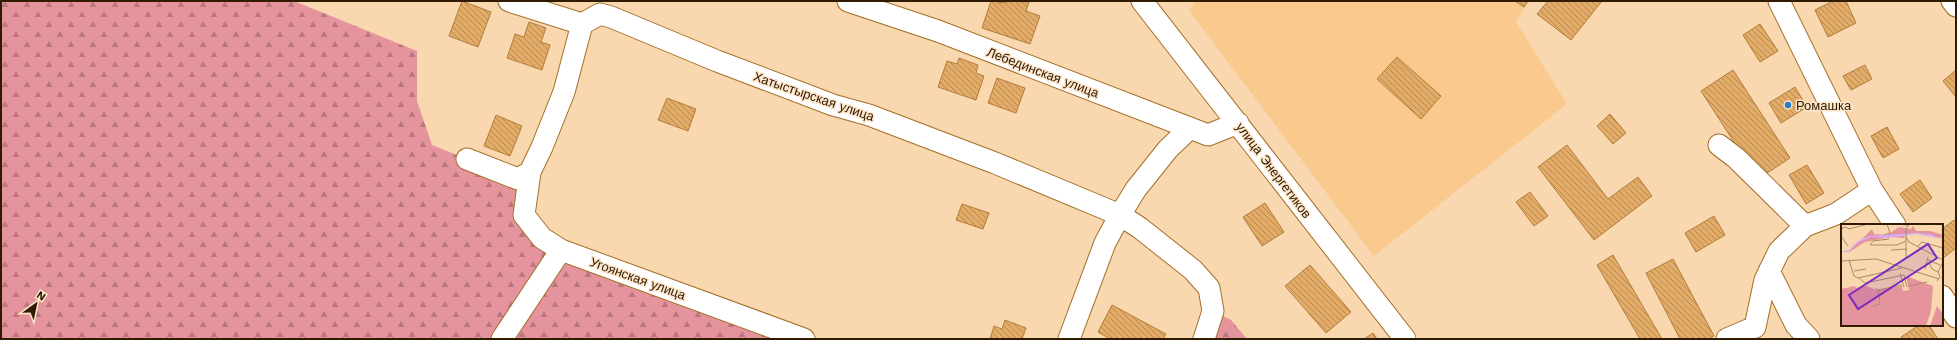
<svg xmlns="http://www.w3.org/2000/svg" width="1957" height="340" font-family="'Work Sans',sans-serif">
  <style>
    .built { fill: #fac98e }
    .forest { fill: url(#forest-firs) }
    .building { fill: url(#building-back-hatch); stroke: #b27e39 }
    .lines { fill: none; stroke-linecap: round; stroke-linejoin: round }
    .minor-casing { stroke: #a36f28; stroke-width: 23 }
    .minor { stroke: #fff; stroke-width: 21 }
    .poi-dot { fill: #297cca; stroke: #fde6cc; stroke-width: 1.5 }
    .labels { text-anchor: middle; stroke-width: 3; stroke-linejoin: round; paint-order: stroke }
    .street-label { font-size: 13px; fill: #301b00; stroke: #fde6cc }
    .poi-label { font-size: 13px; fill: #301b00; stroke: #fde6cc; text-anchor: start }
    .inset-road { fill: none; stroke: #a98c69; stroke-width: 1 }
    .view { fill: #7b2cbf; fill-opacity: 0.15; stroke: #7b2cbf; stroke-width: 2 }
    .inset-edge { fill: none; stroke: #301b00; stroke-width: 2 }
  </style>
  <defs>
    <pattern id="forest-firs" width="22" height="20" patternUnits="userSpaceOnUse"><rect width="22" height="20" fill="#e5949e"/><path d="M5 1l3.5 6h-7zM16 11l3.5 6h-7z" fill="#ba787e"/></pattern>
    <pattern id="building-back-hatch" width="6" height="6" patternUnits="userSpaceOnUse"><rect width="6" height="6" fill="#e2ab67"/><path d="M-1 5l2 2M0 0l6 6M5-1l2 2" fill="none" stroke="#b88a52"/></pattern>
  </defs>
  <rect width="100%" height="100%" fill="#f9d7af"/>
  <path class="built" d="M1196,1H1529L1516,22L1567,104L1374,256L1189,10Z"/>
  <path class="forest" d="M1,1H294L417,51V101L432,145L517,179L524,215L542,238L804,339H1Z
    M1213,311L1231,320L1247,339H1204Z"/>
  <path class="building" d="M462,1L491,12L478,47L449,36Z
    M991,1L1006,3V1L1029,2L1026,11L1040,16L1030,44L982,28Z
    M1515,1H1528L1524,7Z
    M1548,1H1602L1571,40L1537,14Z
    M1833,1H1846L1856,23L1828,37L1815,10Z
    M529,22L546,28L541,42L550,45L542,70L507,58L515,34L524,37Z
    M1760,24L1778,51L1760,62L1743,35Z
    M1397,57L1441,96L1421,119L1377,79Z
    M959,58L978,65L976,73L984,76L976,100L938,87L947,61L957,64Z
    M1865,65L1872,79L1851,90L1843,76Z
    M1733,70L1790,158L1758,179L1701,91Z
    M1956,70V97L1943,81Z
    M997,78L1025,88L1016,113L988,103Z
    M1795,87L1807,107L1781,123L1769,103Z
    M667,98L696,109L688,131L658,120Z
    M1610,114L1626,133L1613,144L1597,126Z
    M496,115L522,126L510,156L484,146Z
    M1887,127L1899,149L1883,158L1871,136Z
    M1567,145L1608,199L1638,177L1652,196L1594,240L1538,167Z
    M1807,165L1824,193L1806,204L1789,175Z
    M1920,180L1932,198L1913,212L1900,194Z
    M1530,192L1548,216L1534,226L1516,202Z
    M1265,203L1284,232L1262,246L1243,217Z
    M962,204L989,213L983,229L956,220Z
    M1714,216L1725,235L1696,252L1685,233Z
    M1954,220L1956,222V248L1942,259V229Z
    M1613,255L1662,339H1640L1597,265Z
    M1673,259L1714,336L1709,339H1680L1646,273Z
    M1310,265L1351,312L1326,333L1285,286Z
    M1112,305L1166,334L1163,339H1110L1098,332Z
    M1005,320L1026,328L1022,339H990L994,326L1002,329Z
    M1919,325H1929L1938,339H1902L1901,337Z
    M1373,333L1377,339H1364Z"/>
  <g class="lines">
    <g class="minor-casing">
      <path id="minor" d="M509,1L582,24L600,14L611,17L717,61L833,105L869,115L995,163L1120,215L1140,228L1193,270L1209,288L1213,311L1204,339
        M848,1L938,31L1208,135L1238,123
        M1142,1L1405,339
        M1779,1L1872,190L1895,225
        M1952,1L1956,6
        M1719,145L1736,158L1805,226L1836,214L1872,190
        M467,159L518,179L530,172L542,147L564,92L582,24
        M530,172L524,215L542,238L561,250L804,339
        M1769,271L1796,325L1809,339
        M1942,296L1956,317
        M502,339L561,250
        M1069,339L1105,243L1120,215L1136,189L1168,149L1190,128
        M1727,339L1755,327L1765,280L1779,251L1805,226"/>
    </g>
    <use href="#minor" class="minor"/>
  </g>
  <circle class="poi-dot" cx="1788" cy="105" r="4"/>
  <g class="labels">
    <g class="street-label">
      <text transform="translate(1043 72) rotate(21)" y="5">Лебединская улица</text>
      <text transform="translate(814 96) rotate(19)" y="5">Хатыстырская улица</text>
      <text transform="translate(1274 170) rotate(53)" y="5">улица Энергетиков</text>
      <text transform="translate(638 278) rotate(20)" y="5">Угоянская улица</text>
    </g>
    <g class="poi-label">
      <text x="1796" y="110">Ромашка</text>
    </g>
  </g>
  <g transform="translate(1841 224)">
    <rect width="102" height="102" fill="#f9d7af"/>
    <path d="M72,2L75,7H89L102,11V14L76,9L46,13L29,12L20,16L31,5L33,10L46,11L58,3L70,5ZM64,12L63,14L50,13L24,18L7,29L17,18L29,13Z" fill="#e5949e"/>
    <path d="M65,52L92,62L90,87L85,102H0V65L14,62L15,64L26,62L35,66L61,62L62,67L68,66ZM96,82L102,90V102H89Z" fill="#e5949e"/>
    <path d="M73,9L89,10L102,15L75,10L45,14L30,13L24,16L18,18L7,28H0L8,26L17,17L29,12Z" fill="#d7acf4"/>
    <path class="inset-road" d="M51,0L67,1M0,5L4,3L8,5L27,0M43,11L49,9L46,0M0,12L7,22M65,13L68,18L102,36M48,15L32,17L29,21H56L65,17M77,22L81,18L102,24M50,26L66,25M65,33V5L68,0M8,36L13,52L17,54L61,44M87,36L99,41M0,37L35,35L98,55M88,38L91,45L97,48M84,45L87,33M13,47L25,45M59,49L63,63M18,54L24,59L63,51L66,63M96,57L99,53L97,48L102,38M68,62L86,58M34,64L37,66L61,61M32,82L39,80L37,66"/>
    <path class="view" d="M87,20L96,34L17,85L8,71Z"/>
    <rect width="102" height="102" class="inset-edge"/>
  </g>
  <rect width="1957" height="340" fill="none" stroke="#301b00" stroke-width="4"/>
  <g transform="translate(36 304) rotate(33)" stroke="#fde6cc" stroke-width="3" paint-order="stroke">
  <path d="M0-3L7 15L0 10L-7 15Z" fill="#301b00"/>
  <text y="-6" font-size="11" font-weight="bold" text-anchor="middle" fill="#301b00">N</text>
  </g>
</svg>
